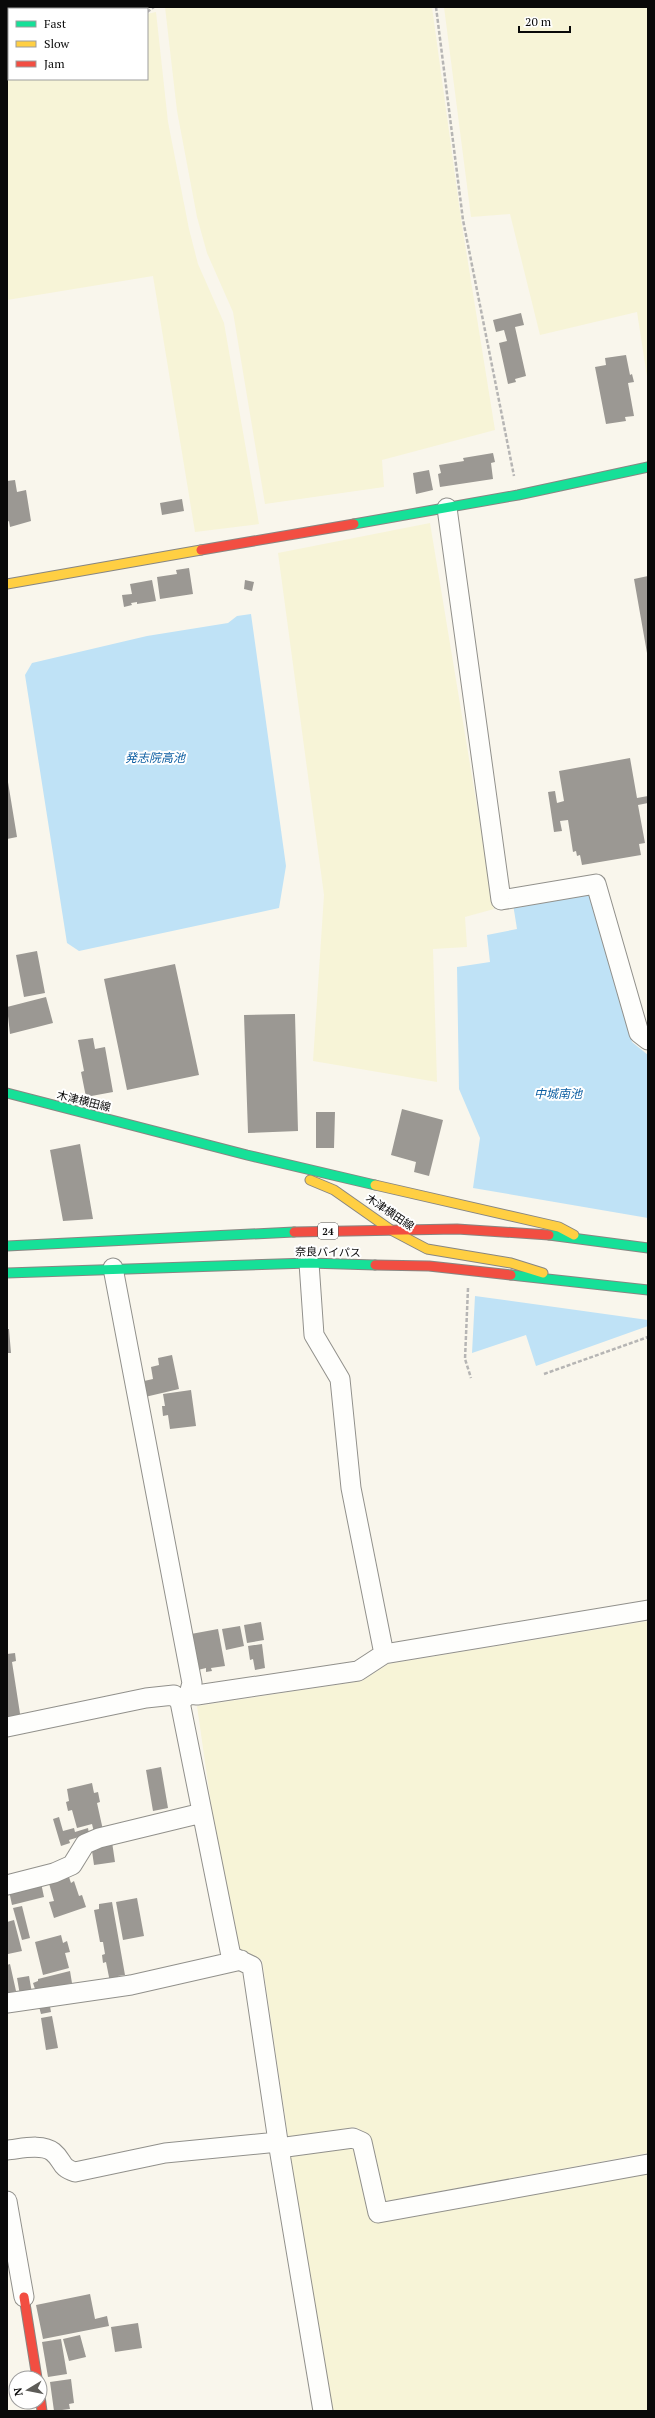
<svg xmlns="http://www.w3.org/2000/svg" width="655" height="2418" font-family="'PT Serif','Noto Sans JP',serif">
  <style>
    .farmland { fill: #f7f4d7 }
    .water { fill: #bfe2f6 }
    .building { fill: #9b9893 }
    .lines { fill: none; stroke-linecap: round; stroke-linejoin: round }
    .street-casing { stroke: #91908b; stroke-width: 21 }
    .fast-casing { stroke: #888682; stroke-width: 11 }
    .slow-casing { stroke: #888682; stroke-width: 11 }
    .jam-casing { stroke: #888682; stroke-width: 11 }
    .path { stroke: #b6b5b4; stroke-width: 2.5; stroke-dasharray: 4 2; stroke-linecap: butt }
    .street { stroke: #fefefc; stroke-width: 19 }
    .fast { stroke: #16e098; stroke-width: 9 }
    .slow { stroke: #ffcf43; stroke-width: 9 }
    .jam { stroke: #f24e42; stroke-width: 9 }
    .labels { text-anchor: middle; stroke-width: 4; stroke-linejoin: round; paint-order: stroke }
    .shield { fill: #fff; stroke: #535353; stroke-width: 1 }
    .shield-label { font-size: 10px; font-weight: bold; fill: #090909 }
    .street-label { font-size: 11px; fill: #090909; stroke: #fff }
    .water-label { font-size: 12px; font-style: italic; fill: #0c5ea2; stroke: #fff }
  </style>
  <rect width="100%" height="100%" fill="#f9f6ec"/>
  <path class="farmland" d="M7,7H70L9,9V15L7,16Z
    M165,7H432L461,219L495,430L382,460L384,487L265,504L233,312L207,253L197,217L177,111Z
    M444,7H648V383L637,312L540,335L510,214L471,217Z
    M156,12L168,122L189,229L198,264L224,323L259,524L195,532L153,276L7,300V36L9,35V79H147V14Z
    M430,523L494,909L465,917L467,947L433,949L437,1082L313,1061L324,895L278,553Z
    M648,1621V2153L386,2201L370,2135L355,2127L288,2137L262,1960L240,1949L212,1811L197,1706L362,1681L388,1664Z
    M353,2142L375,2217L648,2168V2411H327L284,2151Z"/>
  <path class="water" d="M251,614L286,866L279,908L79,951L67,943L25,675L32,663L147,636L228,623L237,616Z
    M593,894L632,1042L648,1055V1218L473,1188L480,1138L459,1089L457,967L490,962L487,935L517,929L513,904Z
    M475,1296L648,1320V1326L536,1366L526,1335L472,1353Z"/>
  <path class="building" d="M521,313L524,325L515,327L526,376L515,379L516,382L508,384L499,343L507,341L504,330L496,332L493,320Z
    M626,355L630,375L632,374L634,382L628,383L634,416L625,417L626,421L606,424L595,367L606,365L605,358Z
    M493,453L495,462L491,463L493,479L440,487L438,474L441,473L439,465L464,461L463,458Z
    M429,470L433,490L416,494L413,473Z
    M15,480L17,492L26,490L31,521L10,527L9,521L7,522V481Z
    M182,499L184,511L162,515L160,503Z
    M189,568L193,594L160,599L157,577L177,574L176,570Z
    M648,576V653H647L634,579Z
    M152,580L156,601L137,604V602L131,603L132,605L124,607L122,595L132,594L130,584Z
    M245,580L254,582L252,591L244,589Z
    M630,758L637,798L648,796V803L638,805L645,843L639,844L641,855L582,865L580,855L577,856L576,851L573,852L568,820L560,821L562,831L554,832L548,792L555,791L557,803L564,801L559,771Z
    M7,776L17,837L7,839Z
    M37,951L45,993L24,997L16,955Z
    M175,964L199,1075L127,1090L104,979Z
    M46,997L53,1023L10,1034L7,1007Z
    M295,1014L298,1131L248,1133L244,1015Z
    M93,1038L95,1049L105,1047L113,1092L86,1097L81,1072L84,1071L78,1040Z
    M402,1109L443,1120L429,1176L414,1172L416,1162L391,1155Z
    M316,1112H335L334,1148H316Z
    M80,1144L93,1219L63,1221L50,1150Z
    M7,1329H9L11,1353H7Z
    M172,1355L179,1389L145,1397L143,1387L146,1386L144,1381L153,1379L151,1367L159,1365L158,1358Z
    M191,1390L196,1426L170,1429L168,1415L163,1416L162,1406H165L163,1394Z
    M261,1622L264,1640L247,1643L244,1625Z
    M240,1626L244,1646L226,1650L222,1629Z
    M218,1629L225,1666L211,1668L212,1671L206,1672V1668L198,1670L191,1634Z
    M262,1644L265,1668L255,1670L253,1659L250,1660L248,1646Z
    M15,1653L16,1661L12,1662L21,1720L7,1723V1654Z
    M161,1767L168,1808L153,1811L146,1770Z
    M92,1783L94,1793L98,1792L100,1802L97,1803L103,1830L94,1832L92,1824L77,1828L72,1810L68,1811L66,1802L69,1801L67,1789Z
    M59,1817L63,1831L74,1828L75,1832L88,1828L89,1834L69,1840L70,1843L61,1846L53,1819Z
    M112,1842L115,1862L94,1865L92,1851L97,1850L96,1845Z
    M68,1874L71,1883L74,1881L79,1896L82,1895L86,1907L54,1918L49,1902L54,1901L48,1880Z
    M41,1883L44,1897L12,1905L9,1891Z
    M137,1898L144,1936L123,1940L116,1902Z
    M112,1902L125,1975L118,1976L119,1980L110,1982L106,1962L103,1963L102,1955L105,1954L103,1942H100L94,1910L99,1909V1904Z
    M22,1906L30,1938L22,1940L13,1908Z
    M14,1920L22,1951L8,1954L7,1922Z
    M61,1935L63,1943L67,1941L70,1952L65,1953L69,1968L43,1975L35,1942Z
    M10,1964L16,1991L7,1994V1965Z
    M70,1971L72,1983L36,1992L33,1983L38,1981V1979Z
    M29,1976L32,1993L20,1995L17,1978Z
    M49,2001L51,2012L41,2014L38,2003Z
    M52,2016L58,2048L46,2050L41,2018Z
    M90,2294L95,2319L107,2316L109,2326L43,2339L36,2305Z
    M138,2323L142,2348L115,2352L111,2327Z
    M80,2335L86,2357L69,2361L63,2339Z
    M61,2339L67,2374L48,2377L42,2342Z
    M71,2379L74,2403L69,2404L70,2409L54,2411L50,2382Z"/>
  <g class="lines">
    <g class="street-casing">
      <path id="street" d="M447,508L501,900L596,884L639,1033L648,1040
        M309,1263L314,1335L340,1379L351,1488L384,1654
        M113,1268L192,1683L189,1694L180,1702L231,1956L252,1966L279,2148L323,2411
        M189,1694L197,1695L358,1671L384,1654L648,1610
        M7,1727L146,1698L174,1695L180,1702
        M7,1885L54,1873L72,1865L85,1844L99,1838L202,1813
        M7,2003L131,1985L241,1960
        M279,2148L353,2138L362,2142L378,2213L648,2164
        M7,2150C20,2149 42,2143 53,2152C64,2161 59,2167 75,2172L165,2153L278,2142
        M7,2201L24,2297"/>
    </g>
    <g class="fast-casing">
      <path id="fast" d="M354,524L518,495L648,467
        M7,1093L247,1155L375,1185
        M549,1235L648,1248
        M7,1246L294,1232
        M7,1273L309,1263L375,1265
        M511,1275L648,1290"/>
    </g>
    <g class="slow-casing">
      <path id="slow" d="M7,584L201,550
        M310,1180L334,1190L391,1230L427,1249L511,1263L543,1273
        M375,1185L559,1227L574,1235"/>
    </g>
    <g class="jam-casing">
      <path id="jam" d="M201,550L354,524
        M294,1232L457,1229L549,1235
        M375,1265L429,1266L511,1275
        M24,2297L37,2378
        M40,2396L42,2411"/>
    </g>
    <path class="path" d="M436,7L463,220L514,476
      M147,12L154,7
      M7,31L9,30
      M468,1288L465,1359L471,1378
      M544,1374L648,1337"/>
    <use href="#street" class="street"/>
    <use href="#fast" class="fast"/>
    <use href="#slow" class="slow"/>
    <use href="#jam" class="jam"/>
  </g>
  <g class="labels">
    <rect class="shield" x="318" y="1223" width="20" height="16" rx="3"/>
    <g class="shield-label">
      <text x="328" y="1235">24</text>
    </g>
    <g class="street-label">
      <text transform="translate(84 1101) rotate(14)" y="4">木津横田線</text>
      <text transform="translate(390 1212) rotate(34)" y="4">木津横田線</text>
      <text transform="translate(328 1252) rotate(1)" y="4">奈良バイパス</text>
    </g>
    <g class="water-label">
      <text x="155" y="762">発志院高池</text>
      <text x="558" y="1098">中城南池</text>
    </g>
  </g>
  <rect width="655" height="2418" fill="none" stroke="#090909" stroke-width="16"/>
  <rect x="8" y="8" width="140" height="72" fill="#ffffff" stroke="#9d9d9d"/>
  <rect x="16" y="21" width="20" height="6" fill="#16e098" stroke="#9d9d9d"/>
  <text x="44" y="28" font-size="12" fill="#090909">Fast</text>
  <rect x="16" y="41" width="20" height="6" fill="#ffcf43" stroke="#9d9d9d"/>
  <text x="44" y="48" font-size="12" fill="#090909">Slow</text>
  <rect x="16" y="61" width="20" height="6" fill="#f24e42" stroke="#9d9d9d"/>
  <text x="44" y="68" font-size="12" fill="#090909">Jam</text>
  <g transform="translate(28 2390) rotate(260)"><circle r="19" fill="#ffffff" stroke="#9d9d9d"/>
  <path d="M0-3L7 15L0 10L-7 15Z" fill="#5d5c58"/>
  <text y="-6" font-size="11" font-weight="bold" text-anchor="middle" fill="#090909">N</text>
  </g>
  <path d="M519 26v6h51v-6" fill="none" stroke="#090909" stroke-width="2"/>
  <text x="525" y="26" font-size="12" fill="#090909" stroke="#ffffff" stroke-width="3" paint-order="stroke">20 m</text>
</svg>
